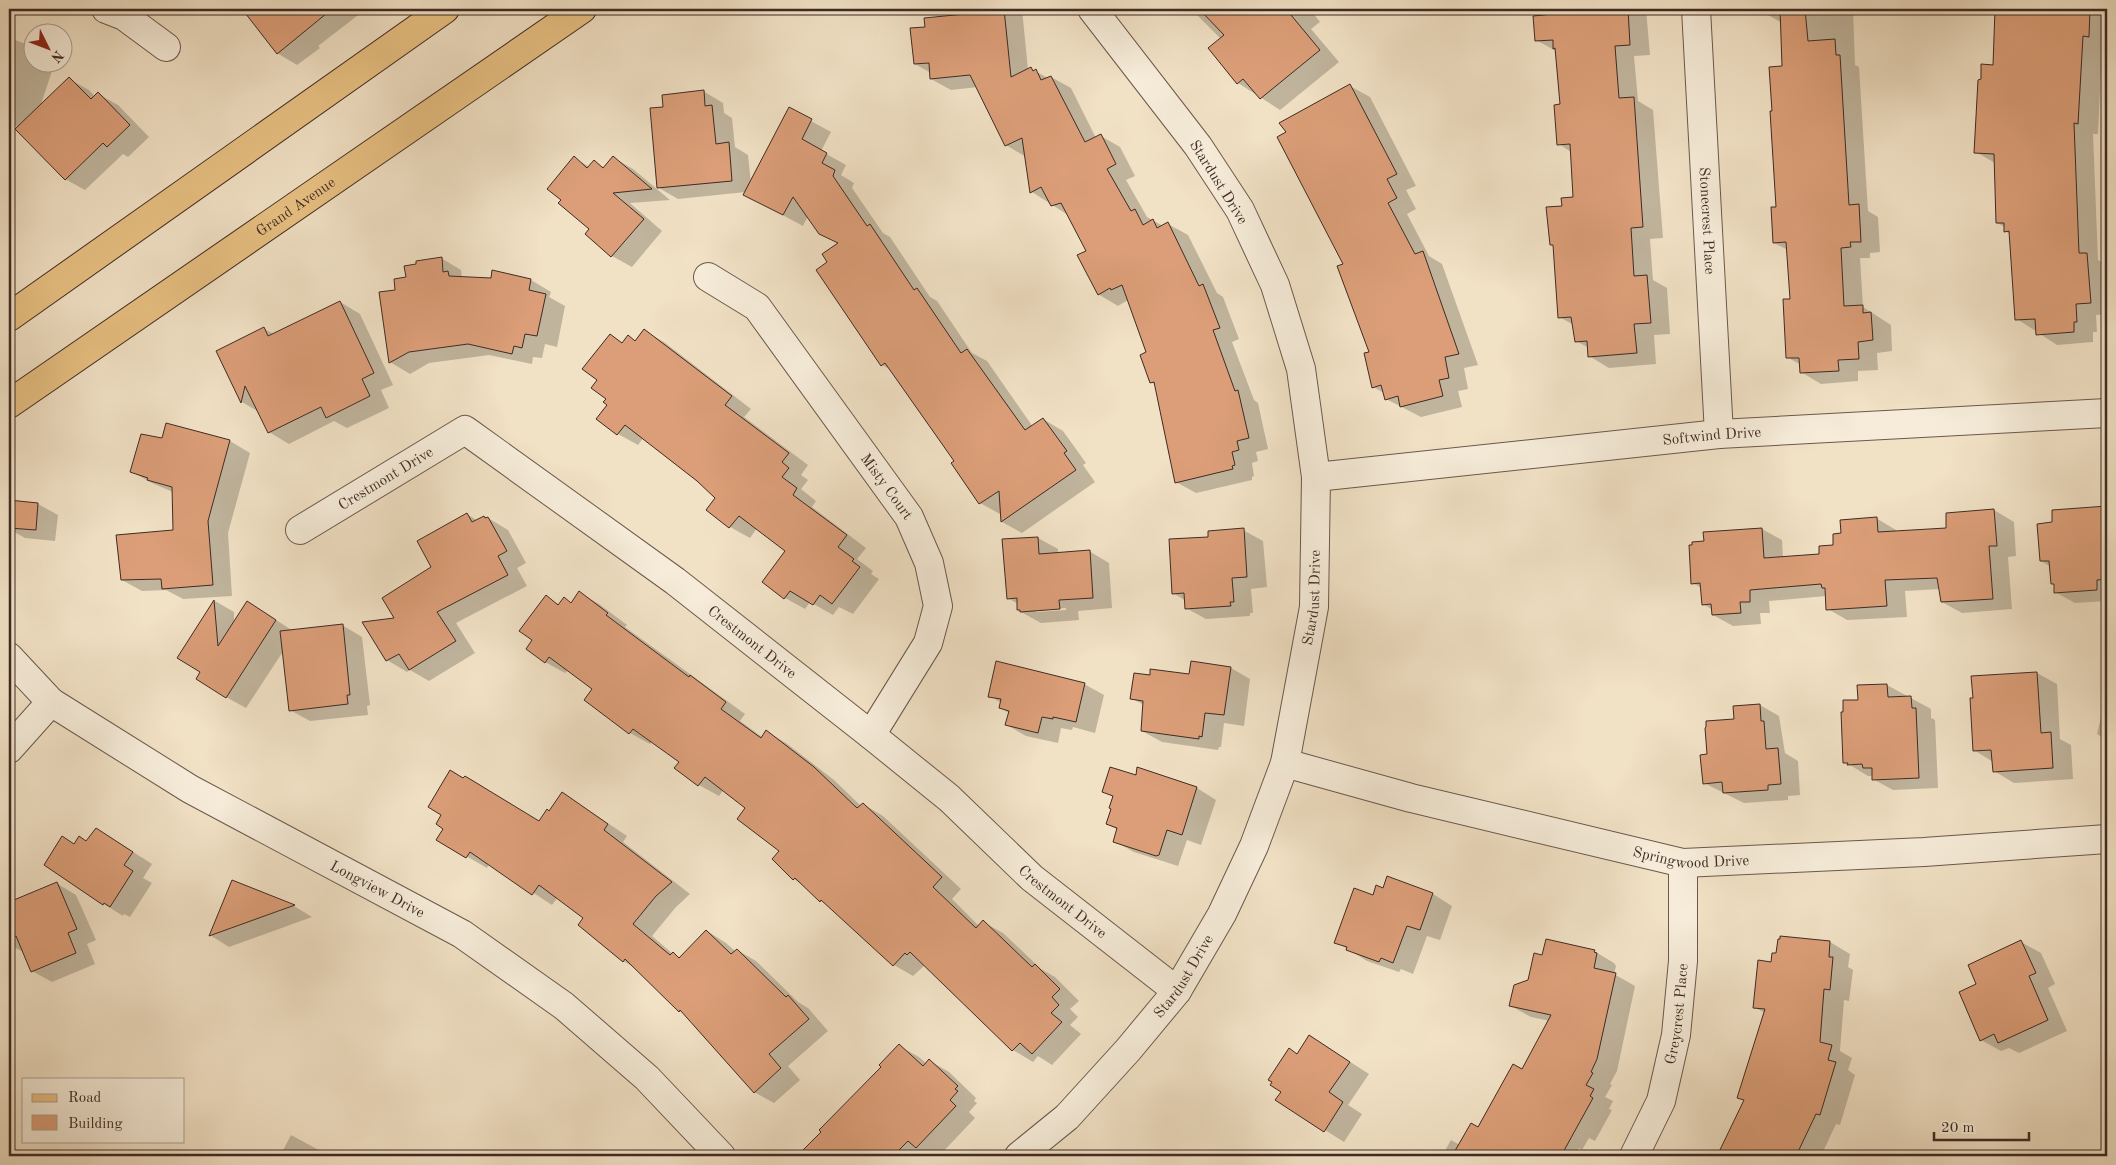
<svg xmlns="http://www.w3.org/2000/svg" width="2116" height="1165" font-family="'Old Standard TT',serif">
  <style>
    .shadow { fill: #0003; fill-rule: evenodd }
    .building { fill: #db9e78; stroke: #3e2b24 }
    .lines { fill: none; stroke-linecap: round; stroke-linejoin: round }
    .minor-casing { stroke: #6b584c; stroke-width: 30 }
    .primary-casing { stroke: #3e2b24; stroke-width: 30 }
    .minor { stroke: #f6ecd9; stroke-width: 28 }
    .primary { stroke: #e8c082; stroke-width: 28 }
    .labels { text-anchor: middle; stroke-width: 5; stroke-linejoin: round; paint-order: stroke }
    .street-label { font-size: 15px; fill: #3e2b24; stroke: #f6ecd9 }
  </style>
  <rect width="100%" height="100%" fill="#f1e1c5"/>
  <filter id="stains"><feTurbulence type="fractalNoise" baseFrequency=".004" numOctaves="4"/><feColorMatrix values="0 0 0 0 .2 0 0 0 0 .09 0 0 0 0 .02 0 0 0 .5 -.17"/></filter>
  <radialGradient id="worn" r=".72"><stop offset=".6" stop-color="#630" stop-opacity="0"/><stop offset="1" stop-color="#630" stop-opacity=".3"/></radialGradient>
  <path class="shadow" d="M257,9H366L318,46L320,48L297,65L277,53L248,15Z
    M966,9H1022L1028,70L1031,69L1048,78L1051,77L1071,88L1096,138L1101,136L1120,147L1135,176L1126,180L1147,217L1163,226L1168,224L1188,235L1217,293L1223,297L1239,339L1232,342L1254,400L1258,403L1268,449L1256,452L1258,461L1252,463L1254,476L1252,477V480L1196,493L1176,482L1156,385L1151,382L1148,353L1128,300L1118,306L1098,294L1087,251L1068,215L1032,192L1026,157L1006,145L978,87L951,90L931,79V73L915,64L926,28L966,15Z
    M1191,9H1310L1320,22L1311,29L1339,62L1280,110L1238,83L1221,39Z
    M1534,9H1646L1650,55L1634,56L1638,101L1653,110L1663,238L1650,239L1653,280L1667,288L1670,334L1654,335L1656,364L1609,368L1589,356V348L1576,341L1574,325L1559,317L1554,246L1551,244L1563,207L1574,198L1571,152L1559,144L1561,105L1556,51L1536,40Z
    M1767,9H1853L1855,65L1859,67L1868,211L1878,217L1880,252L1870,253V258H1860L1863,307L1891,325L1892,351L1877,353L1878,370L1858,371V381L1821,384L1801,372V365L1787,357L1792,300L1788,250L1774,243L1777,208L1774,112L1784,68L1782,23L1768,15Z
    M2011,9H2107V47H2102L2098,134H2093L2098,260L2107,265V314L2096,315L2097,332H2093V342L2057,345L2017,319L2010,234L2005,231V227L1997,223L1995,163L1976,152L1982,81L1994,66Z
    M9,38L32,46V62H55L40,107L69,79L89,90L95,97L98,94L118,105L149,137L128,157L123,154L85,190L65,179L19,127L9,124Z
    M1350,86L1370,97L1416,186L1406,190L1416,209L1407,214L1429,256L1442,264L1478,365L1464,368L1468,389L1458,391L1462,407L1421,417L1386,399L1384,393L1373,387L1370,353L1345,265Z
    M703,91L723,103L724,113L732,118L735,147L748,155L751,184L789,109L831,132L821,151L846,165L841,175L854,183L852,188L883,233L890,237L930,297L937,301L972,353L987,361L1033,427L1043,419L1063,431L1086,463L1083,465L1095,482L1022,533L1002,522V513L1000,514L980,503L956,462L891,370L882,365L829,262L839,244L820,233L808,216L803,226L745,195L746,192L678,199L659,188L665,108Z
    M574,158L590,167L594,162L605,168L614,158L633,169L670,200L630,203L662,231L632,267L612,256L587,234L591,229L563,200Z
    M441,258L461,270L462,278L492,279L493,272L531,280L551,292L549,297L565,306L557,347L545,344L542,358L533,357L532,364L489,355L429,363L410,374L390,362L381,293L396,291L407,278Z
    M340,302L360,314L393,385L381,390L389,408L347,428L334,421L289,444L269,432L259,412L242,402L217,351L264,329L274,334Z
    M644,331L664,342L751,409L744,417L808,465L801,475L808,480L801,489L816,501L812,507L866,548L857,559L873,571L871,574L879,579L853,614L839,607L833,615L810,602L805,609L785,598L764,581L787,550L757,528L750,538L730,527L716,498L697,480L643,438L638,445L618,434L607,399L599,380L610,336L623,343L628,337L636,341Z
    M167,424L230,441L250,453L228,533L232,596L183,599L166,590L142,591L122,580L174,531L173,492L152,483L132,472L163,439Z
    M9,501L38,504L58,515L55,541L25,538L9,529Z
    M2107,508V601L2075,603L2055,592V585L2052,583L2051,567L2041,561L2054,523L2053,511Z
    M1994,510L2014,522L2016,556L2008,557L2012,609L1962,613L1942,602L1940,589L1905,591L1907,617L1847,620L1828,609L1827,596L1769,601L1770,613H1760L1761,624L1733,626L1713,615V610L1703,604L1702,588L1692,583L1705,542L1762,529L1782,540L1783,558L1821,556L1835,546L1842,535L1876,518L1896,530V532L1947,529Z
    M467,514L478,521L484,517L488,518L508,530L526,563L517,568L527,586L456,623L475,653L429,681L410,670L407,672L387,660L396,619Z
    M1243,530L1263,541L1267,587L1251,589L1253,613H1250V616L1206,619L1186,608V601L1173,593L1210,538Z
    M1038,538L1058,549V554L1089,551L1109,563L1112,608L1078,611L1079,620L1041,623L1021,612L1018,604L1008,598ZM1066,608V610L1036,612V610Z
    M580,593L599,604L627,625L625,627L745,714L740,721L762,737L767,732L786,743L834,780L861,806L863,804L883,816L961,889L952,899L979,926L983,922L1003,933L1041,969L1055,977L1079,1001L1070,1009L1078,1017L1070,1025L1081,1034L1052,1065L1038,1056L1033,1062L1013,1050L925,965L913,976L894,965L827,904L794,879L781,851L747,807L724,789L719,796L699,785L676,768L681,762L652,741L650,744L630,733L593,689L568,670L565,673L545,662L534,640L546,597L560,605L564,599L572,603Z
    M215,601L234,612V622L267,614L293,631L342,625L362,637L370,705L367,706L368,715L310,721L290,710L284,650L246,708L226,697L202,672L179,657Z
    M1231,668L1250,679L1244,726L1224,723L1221,747H1219L1218,750L1162,742L1142,731L1144,705L1131,698L1191,676Z
    M2037,673L2057,684L2060,739L2071,745L2073,779L2014,783L1994,771L1993,762L1974,750Z
    M1084,684L1104,695L1095,733L1073,727L1072,730L1061,728L1058,743L1026,736L1007,725L1009,713L1000,708L1001,703L990,696Z
    M1887,685L1931,709V718L1935,720L1938,788L1893,790L1873,779V776H1868L1845,762L1859,701Z
    M2107,692V740L2097,734Z
    M1760,705L1779,716L1785,753L1798,761L1800,795L1788,796V800L1744,803L1704,783L1708,756L1735,720Z
    M1138,769L1197,788L1216,800L1201,845L1187,840L1178,866L1134,852L1114,841L1118,830L1108,824L1114,797L1104,791L1137,777Z
    M563,793L627,836L623,842L690,894L676,907L652,936L673,954L681,958L707,931L726,943L735,951L737,950L756,961L798,1002L808,1008L828,1031L788,1066L800,1080L774,1103L754,1092L686,1014L680,1011L637,969L623,961L585,918L558,897L552,905L489,864L487,868L438,840L540,822L550,812Z
    M116,841L152,864L143,878L152,883L130,917L124,914L123,916L104,904L45,864L75,845Z
    M1388,878L1433,894L1452,906L1440,940L1427,936L1413,974L1401,969L1399,972L1367,961L1336,942L1373,896L1384,889Z
    M232,881L294,906L312,917L229,947L210,935Z
    M56,883L76,895L96,940L87,944L95,964L52,982L32,971L24,952L9,945V903Z
    M1781,937L1830,942L1850,954L1848,967L1853,970L1849,1001L1844,1000L1840,1051L1852,1058L1848,1070L1855,1075L1840,1125L1836,1124L1821,1156H1718L1745,1101L1739,1098L1765,1013L1754,1007L1772,963L1778,955Z
    M1547,941L1594,951L1614,963L1616,966L1614,974L1635,986L1617,1071L1610,1084L1612,1085L1605,1097L1613,1101L1609,1109L1612,1110L1595,1141L1589,1138L1582,1150L1579,1148L1575,1156H1442L1451,1140L1460,1145L1479,1129L1522,1071L1550,1021L1531,1017L1511,1006L1529,981L1543,956Z
    M2021,942L2041,953L2055,984L2048,988L2067,1031L2019,1053L2009,1048L2001,1051L1981,1040L1978,985Z
    M1310,1036L1369,1074L1348,1105L1362,1114L1344,1142L1325,1130L1273,1082L1297,1055Z
    M899,1046L919,1057L927,1064L930,1061L949,1072L976,1098L974,1101L977,1103L969,1112L975,1118L939,1156H932L927,1153L924,1156H822L811,1144L883,1067Z
    M291,1135L330,1156H280Z"/>
  <path class="building" d="M242,9H332L277,54Z
    M964,9H1004L1011,77L1031,67L1033,71L1036,69L1041,80L1051,76L1085,142L1101,134L1116,164L1107,169L1131,211L1135,209L1143,225L1153,219L1157,228L1168,222L1199,286L1203,284L1220,328L1213,330L1235,391L1238,390L1249,438L1237,441L1239,450L1232,452L1235,465L1232,466L1233,469L1175,483L1154,382L1150,383L1140,355L1146,352L1122,285L1111,290L1110,288L1098,295L1077,255L1086,251L1061,203L1051,206L1041,187L1030,193L1022,138L1005,146L970,75L930,79L929,63L914,64L910,28L925,27L924,18L965,14Z
    M1199,9H1286L1320,50L1260,99L1243,79L1237,84L1208,48L1224,35Z
    M1553,9H1628L1630,45L1615,46L1619,98L1634,97L1643,227L1631,228L1634,276L1647,275L1651,323L1634,324L1637,353L1588,357L1587,341L1575,342L1571,317L1558,318L1553,245H1550L1546,207L1562,206L1561,198L1573,197L1570,144L1557,145L1554,105L1560,104L1555,48L1553,49V40L1535,41L1533,16L1553,14Z
    M1780,9H1805L1808,41L1835,39L1836,55H1840L1849,205L1859,204L1861,242H1850L1851,247L1841,248L1844,306L1863,305V313L1871,312L1873,340L1858,342L1859,359L1838,360L1839,371L1800,373L1799,358H1786L1783,299H1790L1786,242L1773,243L1771,207H1776L1770,111H1772L1769,67L1782,66Z
    M1995,9H2090L2089,37L2083,36L2078,124L2074,123L2079,253H2087L2091,303L2076,304L2077,322H2074V332L2036,335L2035,319L2015,320L2009,231L2004,232V223H1996L1994,154L1974,153L1978,80L1981,79V64L1993,65Z
    M69,77L91,99L98,92L130,125L107,147L103,143L65,180L15,129Z
    M1350,84L1397,174L1387,179L1397,198L1388,203L1415,254L1423,251L1459,354L1445,357L1449,378L1439,380L1443,396L1400,407L1398,396L1385,400L1381,385L1372,388L1364,353L1369,352L1337,266L1343,264L1277,137L1286,132L1279,123Z
    M704,90L705,106L712,105L716,144L729,142L732,181L657,188L650,108L663,107L662,95Z
    M789,107L812,119L802,139L827,153L822,163L835,170L833,176L867,226L870,224L914,290L917,288L961,353L967,349L1025,430L1043,418L1067,451L1064,453L1076,470L1001,522L999,491L979,504L951,463L954,461L885,363L881,366L816,270L827,262L822,254L838,243L819,234L793,197L783,215L743,195Z
    M574,156L587,168L594,160L603,168L613,156L652,189L613,193L644,219L611,257L585,234L589,229L558,203L561,200L547,189Z
    M442,257L443,272L448,271L449,276L491,278L492,270L531,279L529,290L546,294L537,336L525,334L522,348L514,346L512,354L468,344L409,352L389,363L379,292L395,290L394,279L406,277L404,266L416,264V261Z
    M340,301L374,373L362,379L370,396L326,418L321,407L268,433L245,386L241,403L216,351L264,327L268,336Z
    M644,329L732,396L725,405L789,453L782,462L789,468L782,477L797,488L793,495L847,535L838,547L854,559L852,561L860,567L832,604L820,595L813,605L790,591L784,599L762,582L785,551L739,516L729,528L706,510L715,498L697,481L625,425L617,435L596,419L607,405L603,402L606,399L591,388L597,380L582,369L610,334L622,343L628,335L635,341Z
    M166,423L230,440L208,521L213,585L162,589L161,579L121,580L116,535L173,530L172,487L147,480L148,478L130,472L141,434L162,438Z
    M9,500L38,503L36,530L9,528Z
    M2107,506V579L2097,580V590L2054,593V584H2051L2049,561H2040L2037,524L2052,522V510Z
    M1994,509L1997,546H1989L1993,599L1941,602L1937,578L1885,580L1887,606L1826,610L1825,588H1822L1821,584L1750,590V602H1740L1741,613L1712,615L1711,604L1702,605L1700,583L1691,584L1689,545H1692V542L1704,541L1703,532L1762,528L1764,558L1819,554V546L1833,545V534L1841,533L1840,520L1877,517L1878,532L1946,528V513Z
    M467,513L472,522L484,516L485,518L488,517L507,551L498,556L508,575L437,612L456,641L409,670L399,654L386,661L362,622L394,618L382,598L431,567L417,541Z
    M1244,528L1247,577L1232,578L1234,602H1230L1231,606L1185,609L1184,593L1172,594L1169,539L1208,537V531Z
    M1038,537L1039,554L1090,550L1093,598L1059,600L1060,609L1020,612V610H1017V598L1007,599L1002,539Z
    M579,591L608,613L606,615L689,677L690,675L726,702L721,709L761,738L766,730L814,767L857,808L863,803L942,877L933,887L976,928L983,920L1032,967L1035,964L1060,989L1052,997L1059,1005L1051,1013L1062,1022L1032,1054L1020,1043L1012,1051L910,952L907,955L905,953L893,966L821,900L820,902L795,878L793,880L772,859L779,851L737,819L745,808L705,777L698,786L674,768L679,762L633,729L629,734L584,700L592,689L549,657L545,663L526,649L532,640L519,631L546,595L558,605L564,597L571,603Z
    M214,600L218,646L247,601L276,620L226,698L196,679L200,672L177,658Z
    M343,624L350,695H347L348,704L289,711L280,631Z
    M996,661L1085,683L1076,722L1053,717V719L1042,717L1038,733L1005,725L1009,711L999,708L1001,699L988,697Z
    M1191,661L1231,667L1224,715L1205,713L1202,737L1199,736V739L1141,731L1143,701L1130,699L1134,673L1150,675V669L1189,674Z
    M2037,672L2041,733L2051,732L2053,768L1993,772L1991,750L1973,751L1970,698H1973L1971,676Z
    M1887,684L1888,697L1911,696L1912,708H1916L1919,778L1872,780V768H1863L1862,764L1847,765L1848,763H1843L1841,712H1843V700H1858L1857,685Z
    M1760,704L1761,721H1764L1766,749L1778,748L1781,784L1768,785V790L1723,793L1722,782L1703,784L1700,755L1707,754L1705,728L1706,727V721L1734,719L1733,706Z
    M1110,767L1136,775L1137,767L1197,787L1182,835L1167,830L1159,855L1156,856L1113,842L1117,828L1106,824L1111,809L1109,808L1113,796L1102,792Z
    M450,770L463,778L465,776L539,821L547,809L549,811L562,792L608,824L604,830L672,882L656,896L633,924L670,955L673,952L679,958L706,930L731,954L737,949L786,997L788,995L809,1019L769,1054L781,1068L754,1093L680,1010L679,1012L625,959L623,962L578,925L583,918L539,885L532,895L470,852L466,858L436,840L443,829L436,824L441,815L428,807Z
    M96,828L133,852L124,865L133,871L110,907L104,903L103,905L44,865L62,836L74,844L79,836L86,841Z
    M1387,876L1433,893L1420,930L1407,926L1393,963L1381,958L1379,962L1346,950L1347,947L1334,943L1354,888L1373,895L1376,885L1383,888Z
    M232,880L295,905L209,936Z
    M57,882L77,929L68,933L76,953L31,972L16,936L9,939V902Z
    M1780,936L1830,941L1829,957H1833L1830,990L1824,989L1820,1042L1832,1045L1828,1060L1836,1062L1820,1115L1816,1114L1796,1156H1717L1744,1100L1737,1098L1765,1009L1753,1008L1758,960L1771,962L1772,953H1776L1778,939H1780Z
    M1546,939L1595,950L1594,952L1597,953L1594,968L1616,973L1597,1059L1591,1072L1593,1073L1586,1085L1594,1089L1590,1096L1593,1098L1561,1156H1452L1471,1123L1478,1127L1513,1064L1522,1069L1551,1015L1509,1006L1514,985L1528,980L1534,953L1542,955Z
    M2021,940L2036,973L2029,976L2048,1020L1998,1043L1994,1034L1980,1041L1959,992L1976,984L1968,965Z
    M1309,1035L1350,1062L1329,1092L1343,1102L1324,1132L1275,1100L1281,1092L1270,1085L1272,1082L1268,1080L1289,1048L1297,1054Z
    M899,1044L923,1066L929,1059L958,1086L955,1089L958,1091L950,1100L956,1106L916,1148L908,1141L893,1156H797L821,1132L819,1130L881,1067L879,1065Z"/>
  <g class="lines">
    <g class="minor-casing">
      <g id="minor">
        <path d="M106,9L124,16L166,47"/>
        <path id="s1" d="M1696,9L1719,434"/>
        <path id="s2" d="M708,277L757,307L909,517L929,563L938,606L928,643L871,735"/>
        <path id="s3" d="M1316,477L1719,434L2107,413"/>
        <path id="s4" d="M300,530L465,430L675,581L871,735L949,798L1032,878L1177,991"/>
        <path id="s5" d="M9,657L51,702L190,789L462,934L564,1006L647,1078L721,1156"/>
        <path d="M9,749L51,702"/>
        <path id="s6" d="M1285,763L1411,798L1683,863L1924,852L2107,839"/>
        <path id="s7" d="M1019,1156L1067,1117L1128,1050L1177,991L1222,914L1254,846L1285,763L1314,607L1316,477L1301,369L1275,285L1240,210L1198,146L1092,9"/>
        <path id="s8" d="M1634,1156L1661,1101L1676,1035L1683,961V863"/>
      </g>
    </g>
    <g class="primary-casing">
      <g id="primary">
        <path d="M9,317L445,9"/>
        <path id="s9" d="M9,404L582,9"/>
      </g>
    </g>
    <use href="#minor" class="minor"/>
    <use href="#primary" class="primary"/>
  </g>
  <g class="labels">
    <g class="street-label">
      <text transform="translate(1219 182) rotate(58)" y="5">Stardust Drive</text>
      <text dy="5" stroke="none"><textPath href="#s9" startOffset="348">Grand Avenue</textPath></text>
      <text dy="5" stroke="none"><textPath href="#s1" startOffset="212">Stonecrest Place</textPath></text>
      <text dy="5" stroke="none"><textPath href="#s3" startOffset="398">Softwind Drive</textPath></text>
      <text dy="5" stroke="none"><textPath href="#s4" startOffset="100">Crestmont Drive</textPath></text>
      <text dy="5" stroke="none"><textPath href="#s2" startOffset="279">Misty Court</textPath></text>
      <text dy="5" stroke="none"><textPath href="#s7" startOffset="650">Stardust Drive</textPath></text>
      <text dy="5" stroke="none"><textPath href="#s4" startOffset="550">Crestmont Drive</textPath></text>
      <text dy="5" stroke="none"><textPath href="#s6" startOffset="418">Springwood Drive</textPath></text>
      <text dy="5" stroke="none"><textPath href="#s5" startOffset="438">Longview Drive</textPath></text>
      <text dy="5" stroke="none"><textPath href="#s4" startOffset="955">Crestmont Drive</textPath></text>
      <text dy="5" stroke="none"><textPath href="#s7" startOffset="245">Stardust Drive</textPath></text>
      <text dy="5" stroke="none"><textPath href="#s8" startOffset="150">Greycrest Place</textPath></text>
    </g>
  </g>
  <rect width="2116" height="1165" fill="none" stroke="#f1e1c5" stroke-width="30"/>
  <rect x="10" y="10" width="2096" height="1145" fill="none" stroke="#3e2b24" stroke-width="2.5"/>
  <rect x="15" y="15" width="2086" height="1135" fill="none" stroke="#3e2b24"/>
  <rect x="22" y="1078" width="162" height="65" fill="#f6ecd9" stroke="#ac9f91"/>
  <rect x="32" y="1094" width="25" height="8" fill="#e8c082" stroke="#ac9f91"/>
  <text x="68" y="1102" font-size="15" fill="#3e2b24">Road</text>
  <rect x="32" y="1115" width="25" height="15" fill="#db9e78" stroke="#ac9f91"/>
  <text x="68" y="1128" font-size="15" fill="#3e2b24">Building</text>
  <g transform="translate(48 48) rotate(132)"><circle r="24" fill="#f6ecd9" stroke="#ac9f91"/>
  <path d="M0-4L9 19L0 12L-9 19Z" fill="#8f2418"/>
  <text y="-8" font-size="14" font-weight="bold" text-anchor="middle" fill="#3e2b24">N</text>
  </g>
  <path d="M1934 1132v8h95v-8" fill="none" stroke="#3e2b24" stroke-width="2.5"/>
  <text x="1941" y="1132" font-size="15" fill="#3e2b24" stroke="#f6ecd9" stroke-width="4" paint-order="stroke">20 m</text>
  <rect width="100%" height="100%" filter="url(#stains)"/>
  <rect width="100%" height="100%" fill="url(#worn)"/>
</svg>
